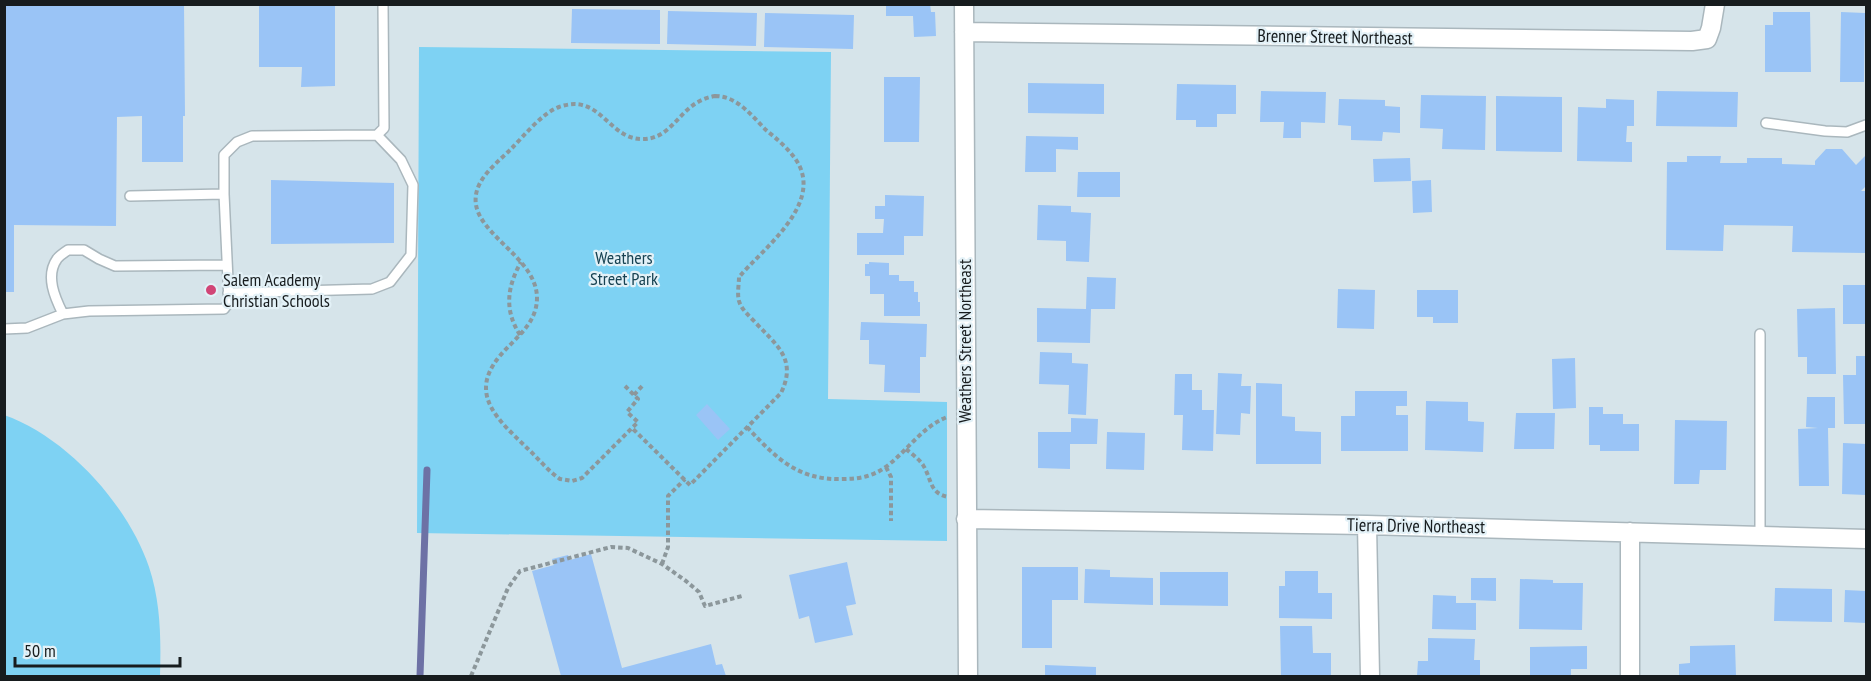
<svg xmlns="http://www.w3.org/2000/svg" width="1871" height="681" font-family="'PT Sans Narrow',sans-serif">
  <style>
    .green { fill: #7ed2f3 }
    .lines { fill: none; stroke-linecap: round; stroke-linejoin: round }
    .stream { stroke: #6d71a5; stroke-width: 7 }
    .building { fill: #9ac4f6 }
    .lane-casing { stroke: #aab7bd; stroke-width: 12 }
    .street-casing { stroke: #aab7bd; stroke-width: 21 }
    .path { stroke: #8c979b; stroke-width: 4; stroke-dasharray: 4.5 3; stroke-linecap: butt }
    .lane { stroke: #fff; stroke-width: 9 }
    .street { stroke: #fff; stroke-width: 18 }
    .poi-dot { fill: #d14576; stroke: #e3f1f7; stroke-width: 2 }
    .labels { text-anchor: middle; stroke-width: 4.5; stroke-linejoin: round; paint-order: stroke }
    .street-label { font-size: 18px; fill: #171c1e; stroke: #e3f1f7 }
    .park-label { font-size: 18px; fill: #174252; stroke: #e3f1f7 }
    .poi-label { font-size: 18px; fill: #171c1e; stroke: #e3f1f7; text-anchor: start }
  </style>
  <rect width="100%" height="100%" fill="#d6e4ea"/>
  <path class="green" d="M419,47L831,52L828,399L947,402V541L417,533Z
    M4,415C67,437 128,505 149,567C161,603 161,640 160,676H5Z"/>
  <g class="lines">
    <path class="stream" d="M420,676L427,470"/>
  </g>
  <path class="building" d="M4,4H184L185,116H183V162H142V116L117,117L116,226L14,225V292H4Z
    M886,4H930L931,12H935L936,36L914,37L913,16H886Z
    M259,5H335V86L301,87L302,67H259Z
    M572,9L660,10V44L571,43Z
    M668,11L757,13L756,46L667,44Z
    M1773,12H1810L1811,72H1765V25H1773Z
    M1841,12L1865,13L1864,82H1840Z
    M765,13L854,15L853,49L764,47Z
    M884,77H920L919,142H884Z
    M1028,83L1104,84V114L1028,113Z
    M1177,84L1236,85V114H1217V127H1196V120H1176Z
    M1261,91L1326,92L1325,123L1301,122V138H1283L1284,122H1260Z
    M1657,91L1738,92L1737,127L1656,126Z
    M1421,95L1486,96L1485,150L1442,149L1443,129L1420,128Z
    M1496,96L1562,97V152L1496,151Z
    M1339,99L1385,100V106L1400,107V133L1383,132L1382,141L1351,140V126L1338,125Z
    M1606,99L1634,100V126H1627L1626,142H1632V162L1577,161L1578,107L1606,108Z
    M1026,136L1078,137V150L1056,149V172H1025Z
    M1826,149H1842L1856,165L1866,155V186L1861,191H1866V253L1792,252L1793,226L1724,225L1723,251L1666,250L1667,162H1687V156H1721L1720,163H1747V158H1782V164L1815,165V161Z
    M1410,158L1411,181L1374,182L1373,159Z
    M1078,172H1120V197H1077Z
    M271,180L394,183V243L271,244Z
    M1431,180L1432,212L1413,213L1412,181Z
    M885,195L924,196L923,236H904V255H857V233H883L884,219H875V206H885Z
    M1038,205L1071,206V212L1091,213L1089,262L1066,261V241L1037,240Z
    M869,262L889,263V275H899V281H914V292H918V302H920V316H884V294H870V276H865V264H869Z
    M1087,277L1116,278L1115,309H1091L1090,343L1037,342V308L1086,309Z
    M1843,285H1866V324H1843Z
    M1338,289L1375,290L1374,329L1337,328Z
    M1417,290H1458V323H1433V317H1417Z
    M1835,308L1836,374H1807V357H1798L1797,309Z
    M861,322L927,324L926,357H920V393L884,392L885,365L869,364V340H860Z
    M1040,352L1072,353V363L1088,364L1086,415L1068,414L1069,385L1039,384Z
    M1856,356H1866V424H1844L1843,375H1856Z
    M1575,358L1576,408L1553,409L1552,359Z
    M1218,373L1242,374L1241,386H1251L1250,414L1241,413L1240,435L1216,434Z
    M1175,374H1192V390H1202V410H1214L1213,451L1182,450L1183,415H1174Z
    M1256,383L1282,384V416L1295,417V431L1321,432V464H1256Z
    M1355,391H1407V406H1396V415H1408V451H1341V416H1355Z
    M1807,397H1835V428H1828L1829,486H1799L1798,429L1818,428L1806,427Z
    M1426,401L1468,402V421L1484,422L1483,452L1425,450Z
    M707,404L730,429L718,440L696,415Z
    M1589,407H1603V414H1623V424H1639V451H1600V445H1589Z
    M1516,413H1555L1554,449H1514Z
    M1071,418L1098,419L1097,444H1070V469L1038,468V432H1071Z
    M1675,420L1727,421L1726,470H1700L1699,484H1674Z
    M1107,432L1145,433L1144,470L1106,469Z
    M1843,443L1866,444V495L1842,494Z
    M591,554L622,668L711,644L716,665L722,664L726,676H561L532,571L554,565L552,559L568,555L570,560Z
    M847,562L856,604L846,606L853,635L815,643L809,616L799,619L789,575Z
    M1022,567H1078V600H1052V648H1022Z
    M1085,569L1110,570V577L1153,578V605L1084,603Z
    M1285,571H1318V593H1332V619L1279,618V586H1285Z
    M1160,572H1228V606L1160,605Z
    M1471,578H1496V601L1471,600Z
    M1520,579L1553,580V583H1583L1582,630L1519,629Z
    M1775,588L1832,589V622L1774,621Z
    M1845,590L1866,591V623L1844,622Z
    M1433,595L1456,596V603H1476V630L1432,629Z
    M1280,626H1312L1313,653H1331V676H1281Z
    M1428,638L1475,639L1474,660H1480V676H1417L1418,661H1428Z
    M1735,645L1736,676H1679V664L1690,663V646Z
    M1587,646V669H1571V676H1530V647Z
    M1045,665L1096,667V676H1045Z"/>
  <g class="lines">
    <g class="lane-casing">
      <path id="lane" d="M1766,123L1825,131L1847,132L1866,125
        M130,196L224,194
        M228,293L372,289L390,282L411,255L413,185L401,160L377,135
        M63,314C55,298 45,276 57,259C59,256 65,252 68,250H84L99,259L115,266L227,265
        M4,329L27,328L63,314L89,311L224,309L229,302L224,194V155L237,142L252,136L377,135L384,128L383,4
        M1760,334V536"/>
    </g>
    <g class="street-casing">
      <path id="street" d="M964,4L968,676
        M964,32L1692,41L1707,39L1711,28L1715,4
        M966,519L1367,525L1866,539
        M1367,525L1370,676
        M1630,532V676"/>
    </g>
    <path class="path" d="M715,96C737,96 751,115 766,130C778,140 793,152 800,167C818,208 763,249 739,277C739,284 737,294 739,301C741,308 747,314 753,320C775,344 798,358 781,393L690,485L632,428L582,478L572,481L560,479C548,471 538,458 527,448C501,422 467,396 499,357C511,342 529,330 535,311C552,255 454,233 480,183C487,170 501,159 511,149C524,136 542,113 559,107C601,92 608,140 643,139C669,139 678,113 698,102C703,99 709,97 715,96Z
      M520,335C504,310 507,287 521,262
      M625,386L638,399L627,412L638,422L632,428
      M634,395L643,385
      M747,427C776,458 798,481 844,479C860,479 874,476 887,466C908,450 922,427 947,417
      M906,449C912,454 919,459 923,465C932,479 929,494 949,497
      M886,467L891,477V521
      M662,564L668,547V496L685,479
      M471,676L508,588L520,571L611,547L628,548L662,564L686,581L699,592L705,606L742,596"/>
    <use href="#lane" class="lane"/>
    <use href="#street" class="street"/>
  </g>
  <circle class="poi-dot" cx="211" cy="290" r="6"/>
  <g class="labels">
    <g class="street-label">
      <text transform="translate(1335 37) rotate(1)" y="6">Brenner Street Northeast</text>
      <text transform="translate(965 341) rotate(-90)" y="6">Weathers Street Northeast</text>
      <text transform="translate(1416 526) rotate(1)" y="6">Tierra Drive Northeast</text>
    </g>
    <g class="park-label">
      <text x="624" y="264">Weathers<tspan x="624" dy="21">Street Park</tspan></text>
    </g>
    <g class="poi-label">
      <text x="223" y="286">Salem Academy<tspan x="223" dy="21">Christian Schools</tspan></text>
    </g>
  </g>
  <rect width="1871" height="681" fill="none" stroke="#171c1e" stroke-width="12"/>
  <path d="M15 657v9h165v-9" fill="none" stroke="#171c1e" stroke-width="3"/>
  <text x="24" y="657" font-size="18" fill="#171c1e" stroke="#e3f1f7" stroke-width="4.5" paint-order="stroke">50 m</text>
</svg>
